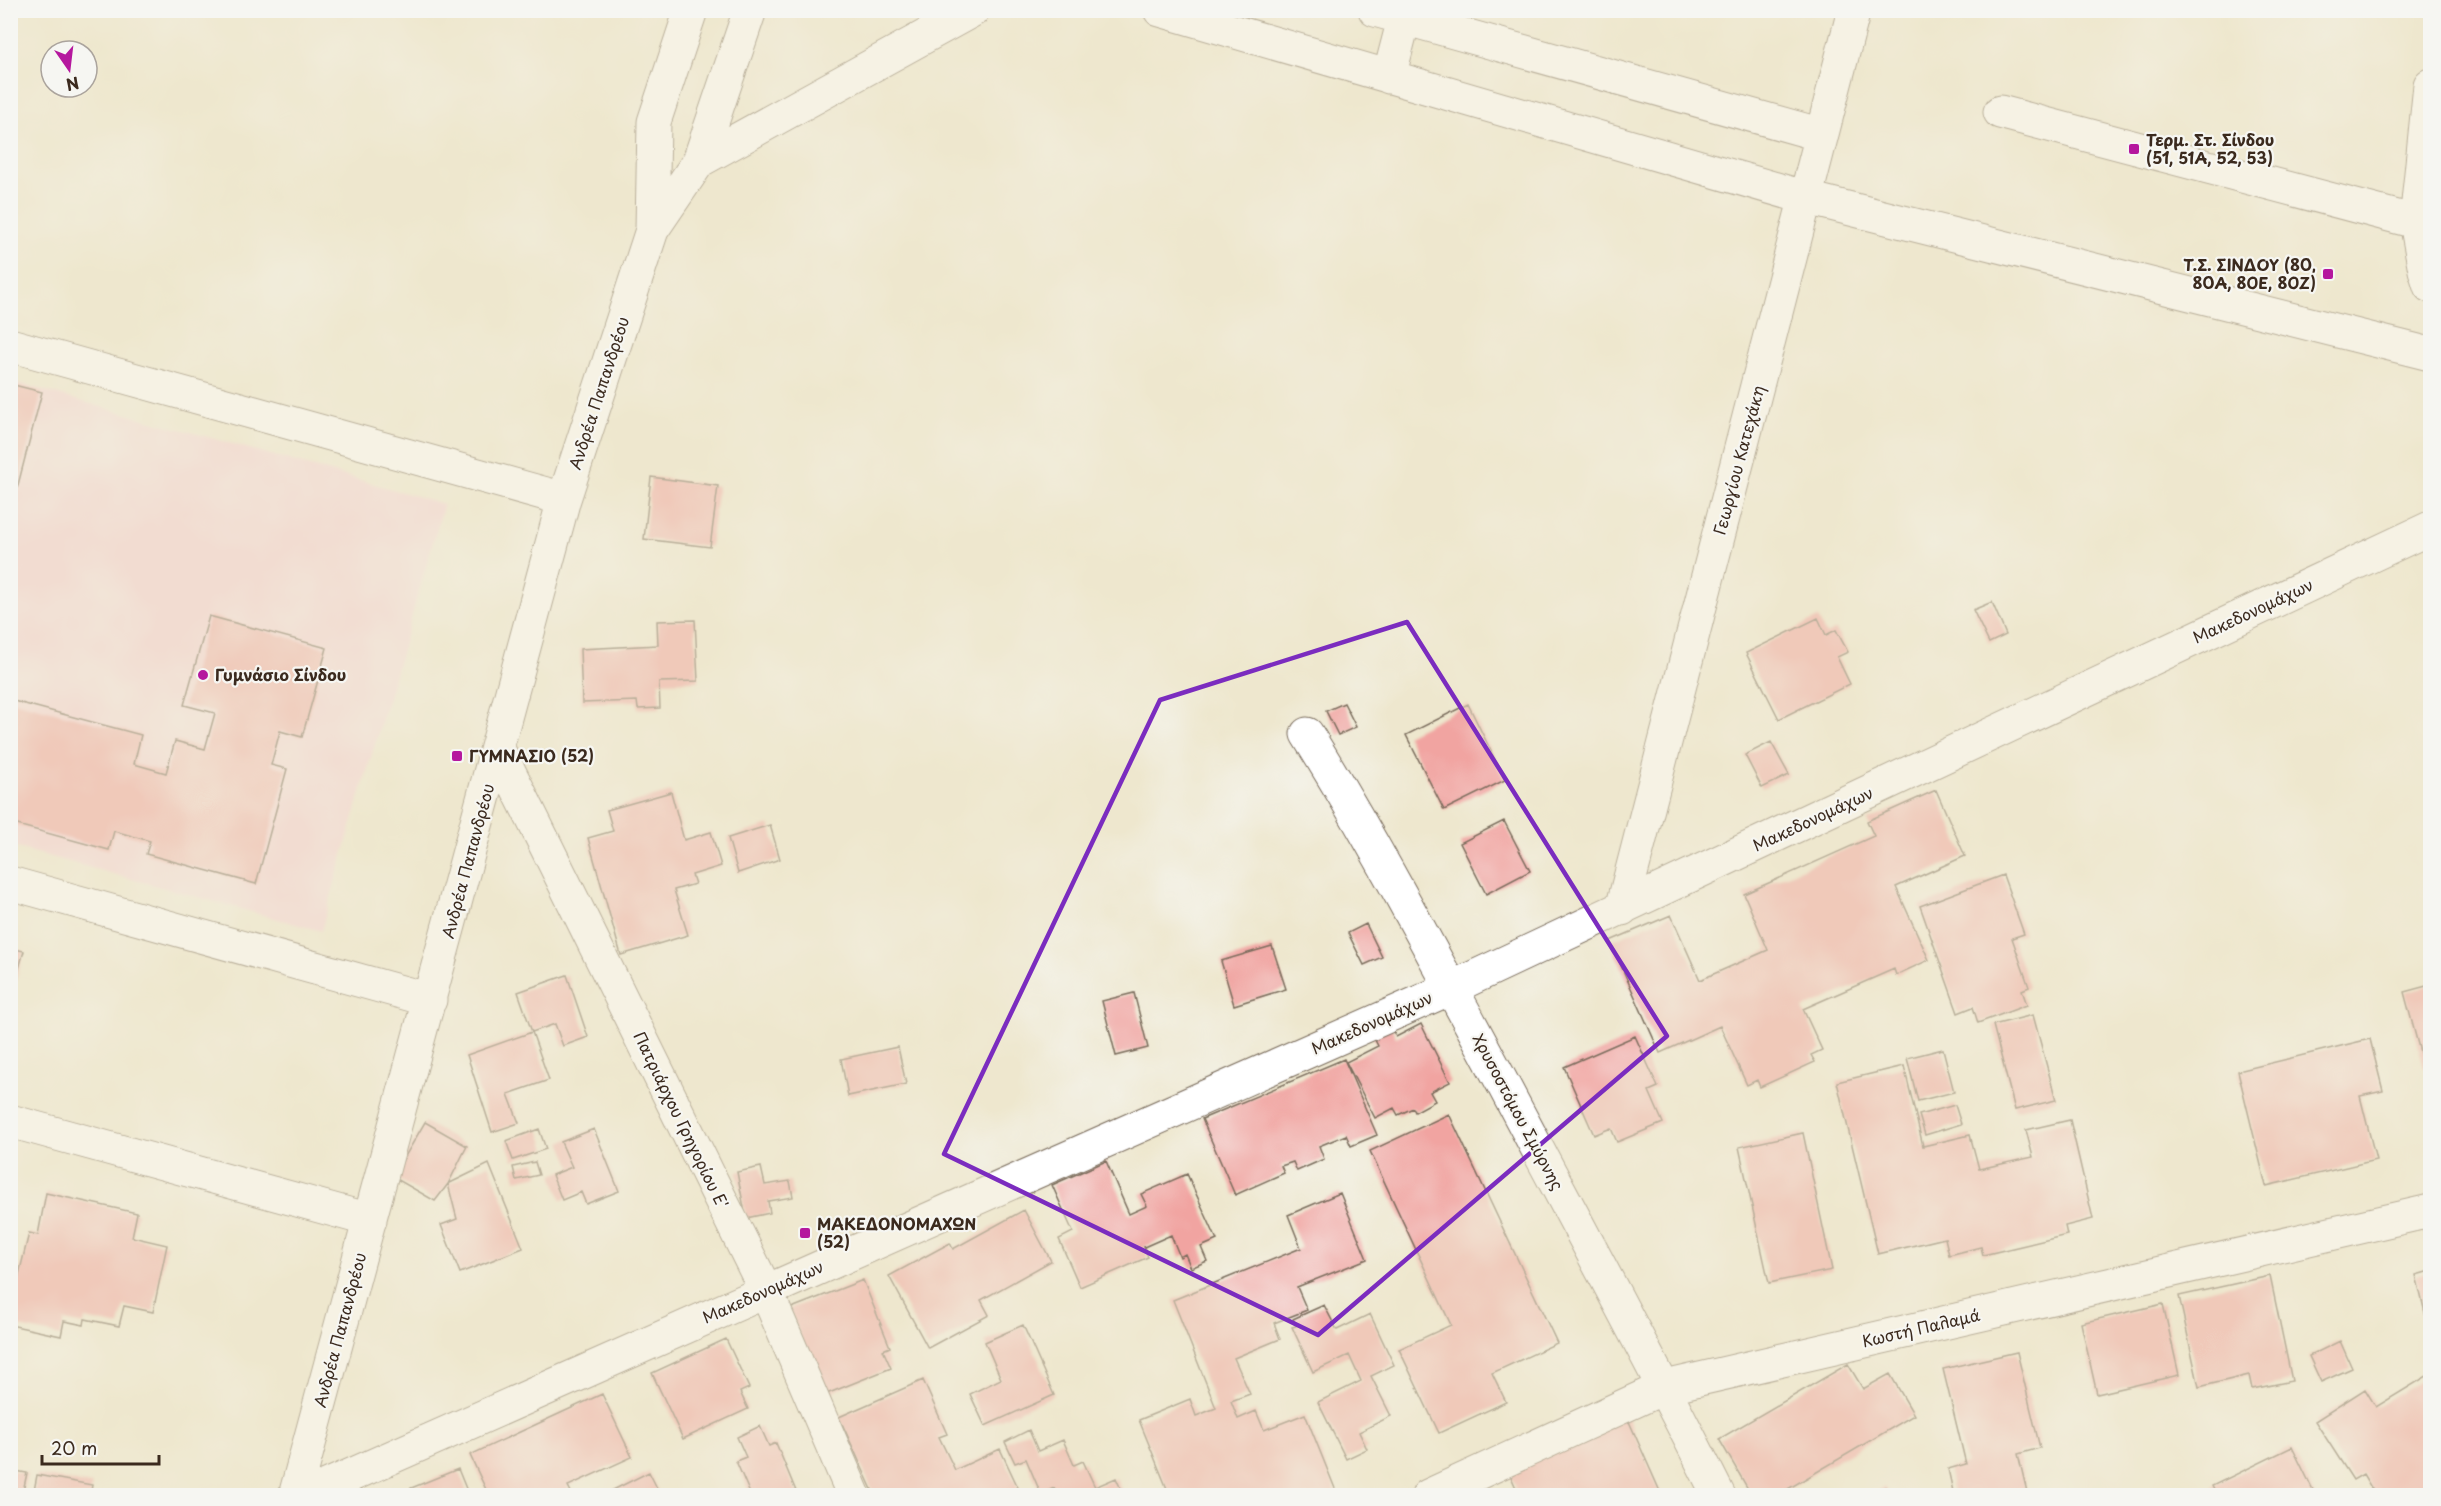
<svg xmlns="http://www.w3.org/2000/svg" width="2441" height="1506" font-family="'Playpen Sans',sans-serif">
  <style>
    .built { fill: #f6cfd6 }
    .building { fill: #f1a4a1 }
    .lines { fill: none; stroke-linecap: round; stroke-linejoin: round }
    .minor-casing { stroke: #7a6c5c; stroke-width: 35 }
    .minor { stroke: #fff; stroke-width: 33 }
    .marked { fill: none; stroke: #7b2cbf; stroke-width: 4.5; stroke-linejoin: round }
    .poi-dot { fill: #b5179e; stroke: #f6f6f2; stroke-width: 2 }
    .labels { text-anchor: middle; stroke-width: 4.5; stroke-linejoin: round; paint-order: stroke }
    .poi-label { font-size: 16px; font-weight: bold; fill: #3b2a1e; stroke: #f6f6f2; text-anchor: start }
    .street-label { font-size: 16px; fill: #3b2a1e; stroke: #f6f6f2 }
  </style>
  <rect width="100%" height="100%" fill="#f6f6f2"/>
  <filter id="ink" filterUnits="userSpaceOnUse"><feTurbulence type="fractalNoise" baseFrequency=".0167" numOctaves="2"/><feDisplacementMap in="SourceGraphic" scale="12" xChannelSelector="R" yChannelSelector="G"/><feConvolveMatrix kernelMatrix="1 2 1 2 8 2 1 2 1" color-interpolation-filters="sRGB"/></filter>
  <filter id="wash" filterUnits="userSpaceOnUse"><feTurbulence type="fractalNoise" baseFrequency=".008" numOctaves="4" result="noise"/><feDisplacementMap in="SourceGraphic" scale="24" xChannelSelector="R" yChannelSelector="G"/><feGaussianBlur stdDeviation="1.35" result="paint"/><feColorMatrix in="noise" values="0 0 0 0 0 0 0 0 0 0 0 0 0 0 0 0 0 1.4 0 .05"/><feComposite in="paint" operator="in"/></filter>
  <g filter="url(#wash)">
    <rect width="100%" height="100%" fill="#eee7ce"/>
    <path class="built" d="M10,381L444,504L321,931L11,846Z"/>
    <g id="blocks">
      <path class="building" d="M10,384L42,392L11,512H10Z
        M651,477L718,486L710,547L644,539Z
        M1992,602L2006,635L1989,643L1973,610Z
        M209,616L327,648L302,737L280,731L271,765L287,769L256,884L146,854L150,841L114,831L109,850L10,823V700L141,735L134,764L166,773L175,741L205,749L215,713L184,705Z
        M1818,618L1826,635L1836,630L1848,652L1837,657L1850,684L1779,719L1746,653Z
        M695,620L698,681L659,682L660,708L638,709L637,701L582,703L580,649L658,645L657,621Z
        M1344,703L1356,727L1338,735L1326,711Z
        M1468,704L1505,780L1444,810L1406,735Z
        M1771,742L1789,775L1762,788L1745,755Z
        M1936,790L1965,856L1896,887L1929,960L1896,975L1894,969L1803,1009L1822,1050L1811,1055L1815,1062L1760,1087L1757,1080L1747,1085L1720,1026L1660,1053L1610,941L1671,915L1700,980L1768,950L1744,894L1874,836L1867,821Z
        M671,792L684,840L711,832L721,866L692,875L695,884L674,890L688,935L621,955L588,838L613,831L607,810Z
        M1504,821L1530,871L1486,894L1460,843Z
        M770,825L780,859L738,873L728,838Z
        M2003,875L2024,934L2012,938L2029,987L2022,990L2027,1005L1978,1023L1973,1007L1958,1013L1920,906Z
        M1366,924L1382,957L1364,965L1348,933Z
        M1272,946L1286,989L1234,1005L1221,961Z
        M10,948L24,951L11,996H10Z
        M567,975L588,1037L563,1046L555,1024L532,1032L549,1080L508,1094L519,1123L492,1132L467,1055L532,1032L518,992Z
        M2430,985V1065L2424,1067L2404,992Z
        M1134,993L1148,1048L1116,1056L1102,1001Z
        M2033,1015L2056,1100L2015,1110L1993,1025Z
        M1421,1024L1450,1082L1430,1092L1435,1101L1415,1112L1413,1108L1398,1115L1394,1108L1375,1118L1346,1062L1378,1046L1372,1034L1390,1025L1396,1037Z
        M1635,1036L1658,1087L1649,1091L1663,1123L1617,1142L1611,1128L1594,1135L1564,1067Z
        M2370,1039L2383,1091L2360,1096L2376,1160L2266,1186L2238,1071Z
        M898,1047L906,1084L848,1096L841,1059Z
        M1943,1049L1954,1092L1918,1101L1907,1058Z
        M1344,1059L1377,1135L1351,1146L1346,1135L1319,1146L1324,1159L1297,1171L1293,1162L1281,1166L1284,1173L1235,1195L1202,1119Z
        M1904,1066L1923,1146L1970,1135L1979,1169L2033,1157L2026,1130L2070,1120L2093,1219L2065,1226L2067,1235L1983,1255L1981,1247L1949,1255L1945,1238L1878,1254L1837,1082Z
        M1955,1105L1961,1124L1925,1135L1919,1115Z
        M1449,1114L1557,1343L1492,1373L1506,1402L1439,1433L1399,1349L1451,1325L1370,1151Z
        M425,1122L467,1146L448,1184L435,1201L393,1177Z
        M539,1129L546,1149L513,1160L506,1141Z
        M594,1129L619,1191L586,1204L581,1192L562,1200L552,1175L572,1167L561,1142Z
        M1803,1133L1832,1270L1769,1283L1739,1147Z
        M1106,1161L1129,1214L1147,1206L1141,1194L1187,1174L1217,1240L1201,1247L1207,1261L1191,1268L1185,1254L1180,1257L1171,1235L1144,1247L1148,1257L1080,1287L1059,1239L1073,1232L1052,1185Z
        M535,1162L539,1175L516,1180L513,1167Z
        M489,1164L523,1248L460,1273L441,1225L457,1219L448,1184Z
        M761,1167L765,1185L790,1181L793,1197L768,1201L770,1213L746,1218L737,1172Z
        M46,1193L137,1213L132,1237L167,1245L153,1312L124,1306L119,1326L85,1319L84,1325L64,1321L61,1336L10,1325V1312L29,1233L38,1235Z
        M1340,1193L1367,1259L1297,1287L1307,1310L1274,1323L1280,1339L1234,1358L1250,1394L1231,1401L1238,1419L1256,1411L1264,1430L1305,1414L1336,1491L1325,1496H1170L1139,1420L1190,1399L1196,1416L1216,1408L1173,1300L1301,1248L1288,1215Z
        M1024,1210L1051,1261L981,1300L989,1315L928,1348L889,1276L950,1243L953,1249Z
        M2430,1233V1256L2425,1234Z
        M2430,1271V1334L2416,1275Z
        M2270,1276L2292,1381L2252,1389L2249,1375L2199,1387L2179,1296Z
        M863,1280L890,1347L883,1350L891,1368L824,1395L789,1309Z
        M2163,1304L2179,1375L2097,1394L2081,1323Z
        M1324,1305L1337,1330L1370,1314L1394,1365L1371,1376L1391,1416L1359,1432L1367,1449L1346,1459L1318,1402L1361,1381L1349,1355L1313,1372L1292,1327L1296,1326L1293,1319Z
        M1023,1325L1054,1395L985,1426L970,1394L1001,1379L985,1342Z
        M726,1339L749,1388L740,1392L748,1409L683,1439L652,1373Z
        M2340,1341L2352,1368L2321,1382L2309,1356Z
        M2017,1352L2040,1448L2018,1454L2028,1496H1954L1948,1469L1966,1464L1943,1369Z
        M1848,1364L1863,1389L1890,1374L1914,1415L1776,1496H1752L1719,1439Z
        M2430,1374V1484L2412,1496H2376L2363,1474L2353,1480L2315,1421L2365,1389L2376,1407Z
        M923,1380L947,1434L939,1437L955,1470L1000,1449L1022,1496H875L839,1417Z
        M602,1394L632,1457L568,1486L573,1496H489L470,1455Z
        M1627,1417L1662,1496H1501L1516,1488L1508,1470Z
        M760,1426L769,1446L776,1443L798,1496H751L736,1461L746,1457L737,1437Z
        M1029,1430L1038,1451L1063,1440L1074,1465L1083,1461L1095,1487L1116,1478L1124,1496H1058L1054,1488L1041,1494L1026,1459L1015,1463L1005,1442Z
        M2292,1447L2316,1496H2217L2212,1486Z
        M458,1469L469,1496H394V1495Z
        M10,1470L27,1473L22,1496H10Z
        M649,1472L661,1496H601Z
        M37,1475L92,1485L90,1496H33Z
        M1885,1487L1890,1496H1870Z"/>
    </g>
  </g>
  <g filter="url(#ink)">
    <use href="#blocks" fill-opacity="0" stroke="#7a6c5c" stroke-width="1.5"/>
    <g class="lines">
      <g class="minor-casing">
        <path id="minor" d="M1160,10L1807,198L2430,354
          M1375,10L1822,135
          M1389,77L1404,19
          M2430,85L2416,222L2425,270L2430,286
          M2000,112L2416,222
          M699,161L973,10
          M652,230L654,122L691,10
          M10,345L564,499
          M1307,734C1378,848 1440,968 1504,1086C1576,1222 1650,1358 1719,1496
          M498,749L766,1291L854,1496
          M10,883L430,1000
          M1622,909L1854,10
          M10,1121L370,1220
          M295,1496L564,499L652,230L699,161L750,10
          M304,1496L1451,988L2430,528
          M1428,1496L1665,1387L2430,1211"/>
      </g>
      <use href="#minor" class="minor"/>
    </g>
  </g>
  <path d="M0 0H2441V1506H0ZM1407,622L1667,1036L1318,1335L944,1154L1160,700Z" fill="#eee7ce" fill-opacity=".55" fill-rule="evenodd"/>
  <path class="marked" d="M1407,622L1667,1036L1318,1335L944,1154L1160,700Z"/>
  <g class="poi-dot">
    <rect x="2128" y="143" width="12" height="12" rx="3"/>
    <rect x="2322" y="268" width="12" height="12" rx="3"/>
    <circle cx="203" cy="675" r="6"/>
    <rect x="451" y="750" width="12" height="12" rx="3"/>
    <rect x="799" y="1227" width="12" height="12" rx="3"/>
  </g>
  <g class="labels">
    <g class="poi-label">
      <text x="2146" y="146">Τερμ. Στ. Σίνδου<tspan x="2146" dy="18">(51, 51Α, 52, 53)</tspan></text>
      <text x="2316" y="271" text-anchor="end">Τ.Σ. ΣΙΝΔΟΥ (80,<tspan x="2316" dy="18">80Α, 80Ε, 80Ζ)</tspan></text>
      <text x="215" y="681">Γυμνάσιο Σίνδου</text>
      <text x="469" y="762">ΓΥΜΝΑΣΙΟ (52)</text>
      <text x="817" y="1230">ΜΑΚΕΔΟΝΟΜΑΧΩΝ<tspan x="817" dy="18">(52)</tspan></text>
    </g>
    <g class="street-label">
      <text transform="translate(599 393) rotate(-72)" y="6">Ανδρέα Παπανδρέου</text>
      <text transform="translate(1739 460) rotate(-75)" y="6">Γεωργίου Κατεχάκη</text>
      <text transform="translate(2253 611) rotate(-25)" y="6">Μακεδονομάχων</text>
      <text transform="translate(1813 819) rotate(-25)" y="6">Μακεδονομάχων</text>
      <text transform="translate(468 861) rotate(-75)" y="6">Ανδρέα Παπανδρέου</text>
      <text transform="translate(1372 1023) rotate(-24)" y="6">Μακεδονομάχων</text>
      <text transform="translate(1518 1112) rotate(62)" y="6">Χρυσοστόμου Σμύρνης</text>
      <text transform="translate(681 1120) rotate(64)" y="6">Πατριάρχου Γρηγορίου Ε'</text>
      <text transform="translate(763 1292) rotate(-24)" y="6">Μακεδονομάχων</text>
      <text transform="translate(1921 1328) rotate(-13)" y="6">Κωστή Παλαμά</text>
      <text transform="translate(340 1330) rotate(-75)" y="6">Ανδρέα Παπανδρέου</text>
    </g>
  </g>
  <rect width="2441" height="1506" fill="none" stroke="#f6f6f2" stroke-width="36"/>
  <g transform="translate(69 69) rotate(166)"><circle r="28" fill="#f6f6f2" stroke="#aba49d" stroke-width="1.5"/>
  <path d="M0-4.5L10 22L0 15L-10 22Z" fill="#b5179e"/>
  <text y="-9" font-size="16" font-weight="bold" text-anchor="middle" fill="#3b2a1e">N</text>
  </g>
  <path d="M42 1455v9h117v-9" fill="none" stroke="#3b2a1e" stroke-width="3"/>
  <text x="51" y="1455" font-size="18" fill="#3b2a1e" stroke="#f6f6f2" stroke-width="4.5" paint-order="stroke">20 m</text>
</svg>
